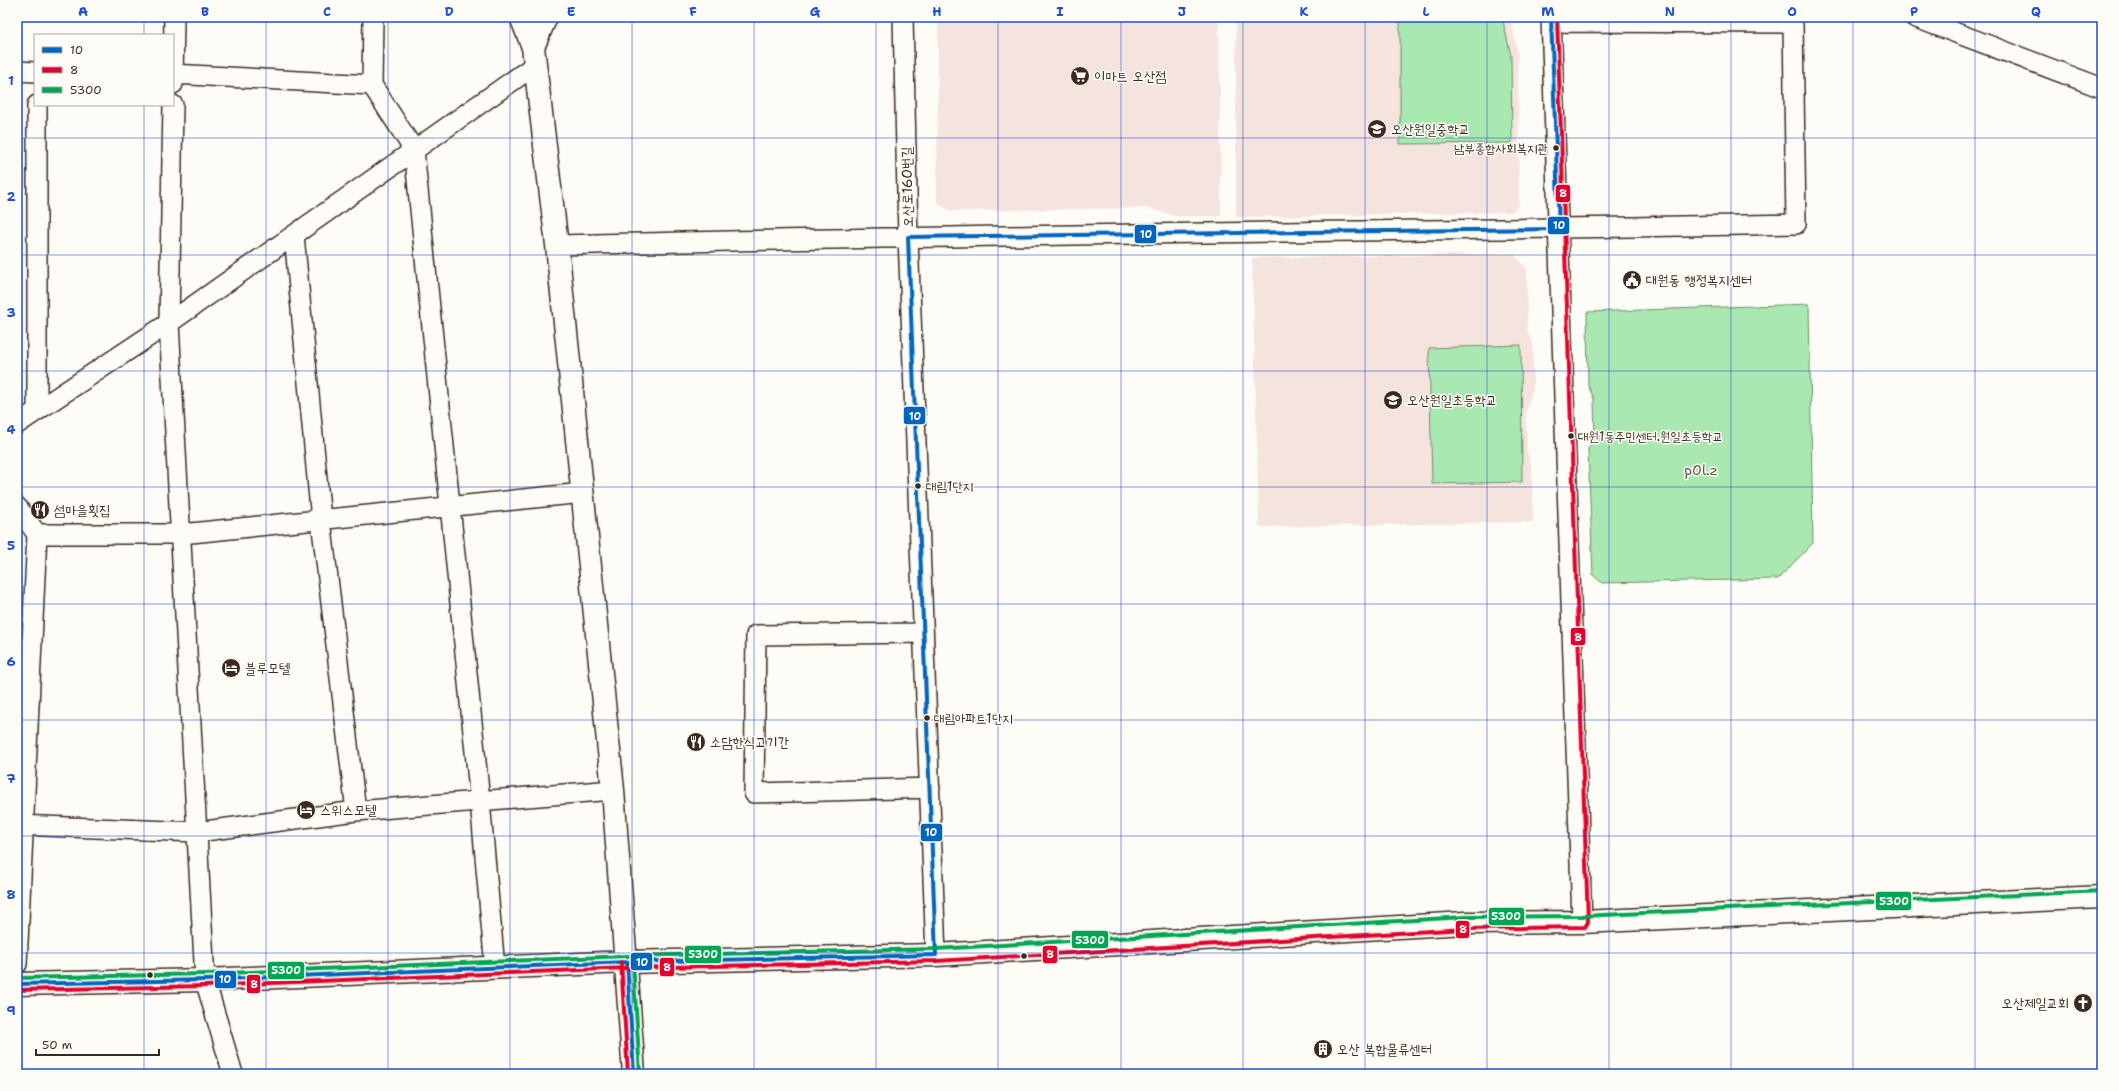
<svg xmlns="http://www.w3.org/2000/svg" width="2119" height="1091" font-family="'Shantell Sans','Poor Story',sans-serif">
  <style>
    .built { fill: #f5e3de }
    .green { fill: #a9e9b1; stroke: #728a68 }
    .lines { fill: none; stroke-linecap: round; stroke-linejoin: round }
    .street-casing { stroke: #3b2a1e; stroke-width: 22 }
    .secondary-casing { stroke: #3b2a1e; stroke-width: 25 }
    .street { stroke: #fdfcf7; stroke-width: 19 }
    .secondary { stroke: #fdfcf7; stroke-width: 22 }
    .bus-1-casing { stroke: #fdfcf7; stroke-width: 7 }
    .bus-2-casing { stroke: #fdfcf7; stroke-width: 7 }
    .bus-3-casing { stroke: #fdfcf7; stroke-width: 7 }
    .bus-1 { stroke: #0065bd; stroke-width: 4 }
    .bus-2 { stroke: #e4002b; stroke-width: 4 }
    .bus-3 { stroke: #00a651; stroke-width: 4 }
    .grid { fill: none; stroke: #1d4ed8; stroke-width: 1; stroke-opacity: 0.55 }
    .bus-dot { fill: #3b2a1e; stroke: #fdfcf7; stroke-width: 1.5 }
    .labels { text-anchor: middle; stroke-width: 3; stroke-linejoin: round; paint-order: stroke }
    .bus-label { font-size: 13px; fill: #3b2a1e; stroke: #fdfcf7; text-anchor: start }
    .poi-label { font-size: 14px; fill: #3b2a1e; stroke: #fdfcf7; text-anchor: start }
    .street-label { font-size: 14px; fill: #3b2a1e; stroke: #fdfcf7 }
    .park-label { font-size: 14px; fill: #565a43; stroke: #fdfcf7 }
    .line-badge { stroke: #fdfcf7; stroke-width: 1.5 }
    .badge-label { font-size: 11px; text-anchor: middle; font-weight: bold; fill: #fff }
    .neatline { fill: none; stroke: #1d4ed8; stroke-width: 1.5 }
    .grid-label { font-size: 13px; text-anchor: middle; font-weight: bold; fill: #1d4ed8 }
  </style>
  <rect width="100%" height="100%" fill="#fdfcf7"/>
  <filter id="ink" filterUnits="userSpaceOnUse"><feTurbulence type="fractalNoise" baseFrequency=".025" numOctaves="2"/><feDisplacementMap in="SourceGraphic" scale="8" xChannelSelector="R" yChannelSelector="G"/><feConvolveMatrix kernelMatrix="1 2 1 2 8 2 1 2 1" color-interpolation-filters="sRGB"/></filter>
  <g filter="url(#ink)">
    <path class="built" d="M938,17H1219L1221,216H1175L1147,208L950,211L937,203Z
      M1236,17H1510L1518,55L1519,204L1512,212L1236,217Z
      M1514,254L1527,269V330L1533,344V387L1526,413L1527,451L1532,468L1533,522L1259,527L1252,258Z"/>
    <path class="green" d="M1400,17H1502L1511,56L1512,143L1400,144Z
      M1809,304L1813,543L1778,579L1602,583L1593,575L1588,449L1595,437L1594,399L1588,385L1587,312Z
      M1521,345L1522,482L1432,484L1429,348Z"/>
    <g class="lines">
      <g class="street-casing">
        <path id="street" d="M373,17L372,85L414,150L480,801L495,968
          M903,17L908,237L936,955
          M1551,17L1582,922
          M1914,17L2102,88
          M17,71L35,72
          M173,74L372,85
          M173,84L174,17
          M173,105L169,323L205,980L233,1074
          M557,245C970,234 1383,232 1796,224L1793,23L1551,22
          M37,411V105
          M17,424L169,323L535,65
          M17,507L37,534L17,964
          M37,534H181L583,493
          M922,633L756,635L754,793L930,788
          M356,811L613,790
          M17,825L197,832L356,811L321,520L294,235"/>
      </g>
      <g class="secondary-casing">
        <path id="secondary" d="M521,17L533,47L557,245L613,790L634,1074
          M533,47L546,17
          M17,984L205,980L627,962L936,955L1465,923L1582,922L2102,897"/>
      </g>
      <use href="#street" class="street"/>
      <use href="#secondary" class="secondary"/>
      <g class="bus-1-casing">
        <path id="bus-1" d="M627,962L634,1074
          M17,984L205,980L627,962L936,955L908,237L1559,229L1551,17"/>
      </g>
      <g class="bus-2-casing">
        <path id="bus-2" d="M621,962L628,1074
          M17,990L205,986L627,968L936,961L1465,929L1585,927L1588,922L1557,17"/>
      </g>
      <g class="bus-3-casing">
        <path id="bus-3" d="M633,962L640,1074
          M17,978L205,974L627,956L936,949L1465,917L1582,916L2102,891"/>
      </g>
      <use href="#bus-1" class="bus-1"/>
      <use href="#bus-2" class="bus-2"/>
      <use href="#bus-3" class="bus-3"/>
    </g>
  </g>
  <path class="grid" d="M144,17V35M266,17V1074M388,17V1074M510,17V1074M632,17V1074M754,17V1074M876,17V1074M998,17V1074M1121,17V1074M1243,17V1074M1365,17V1074M1487,17V1074M1609,17V1074M1731,17V1074M1853,17V1074M1975,17V1074M144,105V1074M17,138H2102M17,255H2102M17,371H2102M17,487H2102M17,604H2102M17,720H2102M17,836H2102M17,953H2102"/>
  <defs>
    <g id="supermarket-disc" transform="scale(1)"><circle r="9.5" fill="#3b2a1e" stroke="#fdfcf7"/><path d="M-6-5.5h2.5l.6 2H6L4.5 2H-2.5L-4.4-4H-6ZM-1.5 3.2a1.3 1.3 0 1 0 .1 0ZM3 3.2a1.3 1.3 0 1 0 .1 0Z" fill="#fff"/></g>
    <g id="school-disc" transform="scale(1)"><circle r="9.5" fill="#3b2a1e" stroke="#fdfcf7"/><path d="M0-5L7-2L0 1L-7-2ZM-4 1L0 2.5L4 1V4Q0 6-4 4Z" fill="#fff"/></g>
    <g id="civic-disc" transform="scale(1)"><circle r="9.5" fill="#3b2a1e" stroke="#fdfcf7"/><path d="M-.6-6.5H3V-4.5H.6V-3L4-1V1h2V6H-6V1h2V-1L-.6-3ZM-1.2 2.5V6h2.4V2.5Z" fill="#fff"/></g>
    <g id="restaurant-disc" transform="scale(1)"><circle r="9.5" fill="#3b2a1e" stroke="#fdfcf7"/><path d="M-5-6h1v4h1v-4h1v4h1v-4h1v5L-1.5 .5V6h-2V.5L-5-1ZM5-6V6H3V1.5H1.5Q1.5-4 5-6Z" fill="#fff"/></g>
    <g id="hotel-disc" transform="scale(1)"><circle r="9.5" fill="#3b2a1e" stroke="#fdfcf7"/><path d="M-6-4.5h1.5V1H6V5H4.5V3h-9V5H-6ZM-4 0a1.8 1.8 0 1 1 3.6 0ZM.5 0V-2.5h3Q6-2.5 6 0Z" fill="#fff"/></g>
    <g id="church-disc" transform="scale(1)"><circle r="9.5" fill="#3b2a1e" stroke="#fdfcf7"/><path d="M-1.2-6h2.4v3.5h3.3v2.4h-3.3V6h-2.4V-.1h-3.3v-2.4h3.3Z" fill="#fff"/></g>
    <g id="building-disc" transform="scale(1)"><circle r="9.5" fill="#3b2a1e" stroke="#fdfcf7"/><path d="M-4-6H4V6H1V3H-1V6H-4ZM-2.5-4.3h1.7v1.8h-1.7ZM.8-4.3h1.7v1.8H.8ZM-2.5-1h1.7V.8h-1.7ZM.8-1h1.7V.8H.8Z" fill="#fff"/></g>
  </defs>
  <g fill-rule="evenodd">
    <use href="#supermarket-disc" x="1080" y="76"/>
    <use href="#school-disc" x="1377" y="129"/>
    <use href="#civic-disc" x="1632" y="280"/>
    <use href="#school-disc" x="1393" y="400"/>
    <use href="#restaurant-disc" x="40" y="510"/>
    <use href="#hotel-disc" x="231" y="668"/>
    <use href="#restaurant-disc" x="696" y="742"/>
    <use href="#hotel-disc" x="306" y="810"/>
    <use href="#church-disc" x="2083" y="1003"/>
    <use href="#building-disc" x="1323" y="1049"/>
  </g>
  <g class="bus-dot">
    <circle cx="1556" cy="148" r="3.5"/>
    <circle cx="1571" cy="436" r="3.5"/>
    <circle cx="918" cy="486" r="3.5"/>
    <circle cx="927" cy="718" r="3.5"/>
    <circle cx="1024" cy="956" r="3.5"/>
    <circle cx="150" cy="975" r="3.5"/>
  </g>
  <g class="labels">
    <g class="bus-label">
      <text x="1548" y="153" text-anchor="end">남부종합사회복지관</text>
      <text x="1578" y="441">대원1동주민센터.원일초등학교</text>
      <text x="926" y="491">대림1단지</text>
      <text x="934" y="723">대림아파트1단지</text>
    </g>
    <g class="poi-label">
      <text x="1094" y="81">이마트 오산점</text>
      <text x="1391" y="134">오산원일중학교</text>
      <text x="1646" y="285">대원동 행정복지센터</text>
      <text x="1407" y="405">오산원일초등학교</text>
      <text x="54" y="515">섬마을횟집</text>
      <text x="245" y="673">블루모텔</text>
      <text x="710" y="747">소담한식고기간</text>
      <text x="320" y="815">스위스모텔</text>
      <text x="2069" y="1008" text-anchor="end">오산제일교회</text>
      <text x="1337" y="1054">오산 복합물류센터</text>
    </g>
    <g class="street-label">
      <text transform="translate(907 187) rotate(-91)" y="5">오산로160번길</text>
    </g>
    <g class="park-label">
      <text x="1701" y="475">p0l.z</text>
    </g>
  </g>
  <g class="line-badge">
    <rect x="1555" y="184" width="16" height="19" rx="4" fill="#e4002b"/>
    <rect x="1547" y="216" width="23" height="19" rx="4" fill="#0065bd"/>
    <rect x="1134" y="224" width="23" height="20" rx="4" fill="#0065bd"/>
    <rect x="903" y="406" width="23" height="19" rx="4" fill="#0065bd"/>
    <rect x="1570" y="627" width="16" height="19" rx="4" fill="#e4002b"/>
    <rect x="920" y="823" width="23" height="19" rx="4" fill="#0065bd"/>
    <rect x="1875" y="891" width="37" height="20" rx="4" fill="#00a651"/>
    <rect x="1488" y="907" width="37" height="19" rx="4" fill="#00a651"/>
    <rect x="1455" y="920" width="15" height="19" rx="4" fill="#e4002b"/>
    <rect x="1071" y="930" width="38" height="19" rx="4" fill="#00a651"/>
    <rect x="1042" y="945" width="16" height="19" rx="4" fill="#e4002b"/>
    <rect x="684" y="945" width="38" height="19" rx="4" fill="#00a651"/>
    <rect x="630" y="952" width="23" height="19" rx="4" fill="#0065bd"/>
    <rect x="659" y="957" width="16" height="20" rx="4" fill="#e4002b"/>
    <rect x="267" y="961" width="38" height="19" rx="4" fill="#00a651"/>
    <rect x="214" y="970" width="23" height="19" rx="4" fill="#0065bd"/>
    <rect x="246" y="974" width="15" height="20" rx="4" fill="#e4002b"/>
  </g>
  <g class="badge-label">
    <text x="1563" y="197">8</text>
    <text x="1559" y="229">10</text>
    <text x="1146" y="238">10</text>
    <text x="915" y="420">10</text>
    <text x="1578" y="641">8</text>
    <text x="931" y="836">10</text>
    <text x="1894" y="905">5300</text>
    <text x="1506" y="920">5300</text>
    <text x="1463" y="933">8</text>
    <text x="1090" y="944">5300</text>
    <text x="1050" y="958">8</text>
    <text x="703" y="958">5300</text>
    <text x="642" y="966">10</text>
    <text x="667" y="971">8</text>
    <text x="286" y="974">5300</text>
    <text x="225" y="983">10</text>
    <text x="254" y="988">8</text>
  </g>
  <rect width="2119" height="1091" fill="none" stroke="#fdfcf7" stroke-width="44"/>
  <rect x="34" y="34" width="140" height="72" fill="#fdfcf7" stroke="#afa8a0"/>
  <rect x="42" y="47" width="20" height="6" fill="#0065bd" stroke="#afa8a0"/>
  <text x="70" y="54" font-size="12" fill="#3b2a1e">10</text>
  <rect x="42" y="67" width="20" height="6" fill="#e4002b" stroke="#afa8a0"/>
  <text x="70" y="74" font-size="12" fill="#3b2a1e">8</text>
  <rect x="42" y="87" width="20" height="6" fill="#00a651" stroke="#afa8a0"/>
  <text x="70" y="94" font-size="12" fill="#3b2a1e">5300</text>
  <path d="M36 1049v6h123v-6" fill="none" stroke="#3b2a1e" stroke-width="2"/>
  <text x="42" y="1049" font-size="12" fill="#3b2a1e" stroke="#fdfcf7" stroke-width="3" paint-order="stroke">50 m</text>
  <rect x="22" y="22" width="2075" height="1047" class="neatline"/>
  <g class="grid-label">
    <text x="83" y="16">A</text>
    <text x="205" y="16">B</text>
    <text x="327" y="16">C</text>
    <text x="449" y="16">D</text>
    <text x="571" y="16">E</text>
    <text x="693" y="16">F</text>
    <text x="815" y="16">G</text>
    <text x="937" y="16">H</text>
    <text x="1060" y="16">I</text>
    <text x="1182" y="16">J</text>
    <text x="1304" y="16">K</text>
    <text x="1426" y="16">L</text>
    <text x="1548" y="16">M</text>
    <text x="1670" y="16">N</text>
    <text x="1792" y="16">O</text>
    <text x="1914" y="16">P</text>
    <text x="2036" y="16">Q</text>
    <text x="11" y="85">1</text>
    <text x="11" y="201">2</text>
    <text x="11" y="317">3</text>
    <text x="11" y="434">4</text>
    <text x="11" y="550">5</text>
    <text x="11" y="666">6</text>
    <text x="11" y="783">7</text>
    <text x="11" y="899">8</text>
    <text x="11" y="1015">9</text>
  </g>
</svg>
